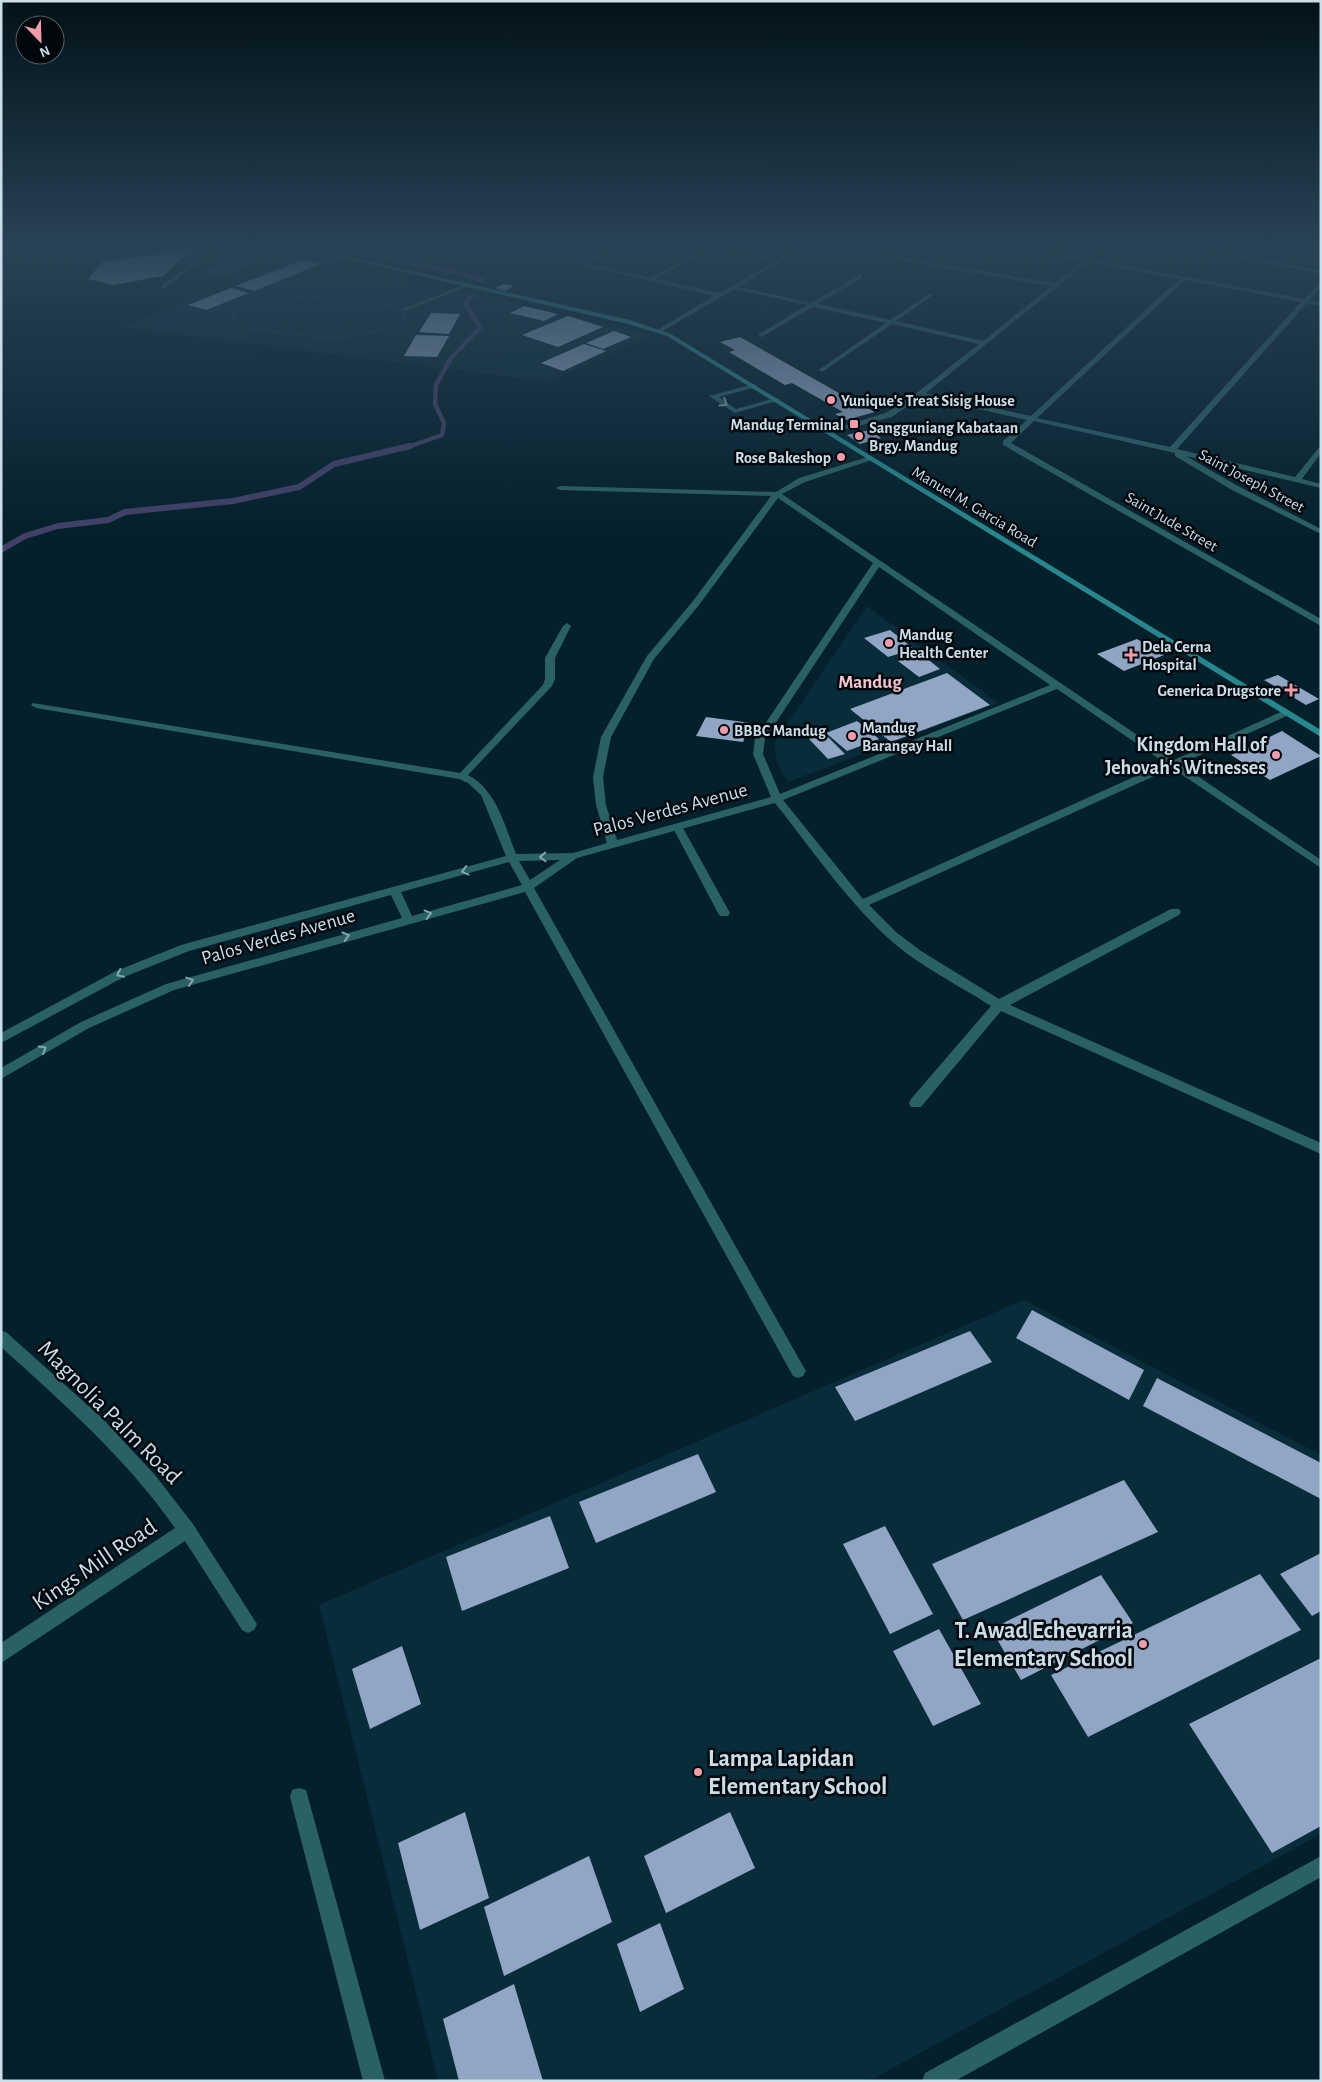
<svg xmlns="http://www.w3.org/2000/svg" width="1322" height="2082" font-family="'Alegreya Sans',sans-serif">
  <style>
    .built { fill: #092c3a }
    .green { fill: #18495c }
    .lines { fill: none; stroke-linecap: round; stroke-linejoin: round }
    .stream-far1 { stroke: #424069; stroke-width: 4.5 }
    .stream { stroke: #424069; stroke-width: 6 }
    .building { fill: #91a6c4 }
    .path { stroke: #4d6670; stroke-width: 2; stroke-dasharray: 0.5 2; stroke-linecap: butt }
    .lane { fill: #2a6164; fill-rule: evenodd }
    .street { fill: #2a6164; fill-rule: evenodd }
    .secondary { fill: #26888e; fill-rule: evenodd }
    .oneway { stroke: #82a6ac }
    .poi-dot { fill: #f39aa9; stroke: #00080e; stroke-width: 2 }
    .labels { text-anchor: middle; stroke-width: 5; stroke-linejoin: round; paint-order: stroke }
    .far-poi-label { font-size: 16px; font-weight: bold; fill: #cadee7; stroke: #00080e; text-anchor: start }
    .far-street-label { font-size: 16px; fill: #cadee7; stroke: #00080e }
    .far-quarter-label { font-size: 19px; font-weight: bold; fill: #f7c3cb; stroke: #00080e }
    .poi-label { font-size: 20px; font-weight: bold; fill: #cadee7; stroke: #00080e; text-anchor: end }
    .street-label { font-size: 20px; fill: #cadee7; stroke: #00080e }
    .near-street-label { font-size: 24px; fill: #cadee7; stroke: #00080e }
    .near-poi-label { font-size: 24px; font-weight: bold; fill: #cadee7; stroke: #00080e; text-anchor: end }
  </style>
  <rect width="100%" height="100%" fill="#04202b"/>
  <path class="built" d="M301,254L650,335L548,382L123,327Z
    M867,606L998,703L788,782L777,763L774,743Z
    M1024,1300L1321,1455V1834L869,2081H438L319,1605Z"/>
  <path class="green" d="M243,254L263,259L222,276L201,271Z"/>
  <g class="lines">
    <path class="stream-far1" d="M318,244L460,273L484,281
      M405,448L442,435L444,423L435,404L436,385L451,358L480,328L465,304L472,296"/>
    <path class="stream" d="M1,550L25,536L58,526L108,520L125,512L233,501L299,487L334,464L410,446"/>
  </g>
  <path class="building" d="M178,248L194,252L181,259L163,276L113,285L88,279L102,262L159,254Z
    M302,260L320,264L254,291L236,286Z
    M504,284L514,286L505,291L495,288Z
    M231,288L249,293L206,310L188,305Z
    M524,306L558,314L544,321L510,313Z
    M431,313L460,314L449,334L419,332Z
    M568,316L603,327L558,347L522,335Z
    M614,331L631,337L603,349L586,343Z
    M416,335L449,336L437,357L404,356Z
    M740,337L853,401L875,412L846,420L835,414L843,412L792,383L785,385L729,352L735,350L720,342Z
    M584,344L606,351L563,371L541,363Z
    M869,430L881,438L860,444L847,435Z
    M890,630L914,649L888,657L864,638Z
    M1137,639L1164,655L1124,671L1097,654Z
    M920,653L940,669L919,677L898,661Z
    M947,673L990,705L891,742L850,709Z
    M1278,675L1319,699L1306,705L1264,680Z
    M706,717L751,723L743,742L696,736Z
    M857,721L879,739L847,751L826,733Z
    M1282,731L1321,756L1270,780L1231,755Z
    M825,734L845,754L828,759L809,739Z
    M1032,1310L1144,1370L1129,1400L1016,1338Z
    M970,1331L992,1362L855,1421L835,1387Z
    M1157,1378L1321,1463V1499L1143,1406Z
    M698,1454L716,1492L596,1543L579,1502Z
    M1124,1480L1158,1532L963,1620L932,1564Z
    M550,1516L569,1568L462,1611L446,1557Z
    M885,1526L933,1614L890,1634L843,1544Z
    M1321,1553V1611L1312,1616L1280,1574Z
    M1260,1574L1301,1630L1088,1737L1051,1675Z
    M1101,1575L1133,1623L1021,1680L991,1629Z
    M939,1629L981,1704L933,1726L893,1651Z
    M402,1646L421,1704L370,1729L352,1669Z
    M1321,1658V1826L1272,1853L1189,1724Z
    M465,1812L489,1898L420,1930L398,1843Z
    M730,1812L755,1868L666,1913L644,1856Z
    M589,1856L612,1922L504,1976L484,1907Z
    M660,1923L684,1989L640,2012L617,1944Z
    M514,1984L543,2081H459L443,2019Z"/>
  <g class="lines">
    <path class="path" d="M290,296L386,304L403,310L405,319C355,347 305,335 251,328C242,326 236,324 233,314L253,303Z"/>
    <path class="lane" d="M182,244L217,247L223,244H230L207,256L165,288H161V286L203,254L212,249Z
      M464,285L469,286L405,311L400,310Z
      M754,384L757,386L756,387L719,397L736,409L776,398L780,400L735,413L709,396Z
      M678,825L683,828L730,913L728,916H720L718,913L673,828Z
      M299,1788L306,1790L308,1797L385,2081H363L290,1797L292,1790Z"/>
    <path class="street" d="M619,244H626L587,264L650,278L707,247L698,244H713L777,259L804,244H810L739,287L811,303L861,274L863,277L818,304L890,320L930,293L932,296L896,321L983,341L1051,286L908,262L847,244L873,246L909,258L1054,283L1083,261L1000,244H1010L1086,258L1104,244H1110L1092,259L1304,299L1321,282V288L1310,300L1321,302V306L1307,303L1177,449L1295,477L1321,445V453L1302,479L1321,484V488L1186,456L1238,486L1321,529V534L1232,490L1175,456V453L1034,421L1011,443L1321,619V626L1003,445V441L1027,420L922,396L892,417L827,434L823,432L886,413L909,399L979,344L892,324L822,372L819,370L820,369L886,323L813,307L761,337L759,336V334L807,305L735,289L661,332H657V330L714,296L578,264ZM713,248L773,262L719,293L656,279ZM1088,262L1179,279L1031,416L926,393ZM1185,280L1301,302L1170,447L1037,418Z
      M1167,244H1177L1321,270V274Z
      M1310,244H1321V247L1311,245Z
      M868,457L875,459L805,482L782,494L1174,760L1283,711H1289V715L1180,764L1321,860V868L1172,768L869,905L896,932L921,951L999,999L1171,909H1179L1181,912L1179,915L1010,1005L1321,1143V1154L1001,1011L921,1107H911L909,1103L911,1099L991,1006C957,984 917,965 887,937C844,897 811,848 775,803L577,858L534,888L803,1366L806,1371L803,1376L798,1378L793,1376L525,892L174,990L89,1028L1,1079V1068L81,1022L166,984L402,918L391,895L189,951L124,977L1,1043V1033L116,971L181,945L506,856L481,795L468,783L459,779L36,708L31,705L33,703L460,773L543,685L545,679V658L563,626L567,623L571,626L555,658V679L552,686L468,775C497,790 505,827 516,854L573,853L607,843L596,805L593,777L601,737L647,656L693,601L771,496L560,490L556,488L560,486L776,492L799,478ZM778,498L873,563L755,739L753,754L771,797L617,840L606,805L603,777L611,737L654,659L699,605ZM879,567L1050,685L780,794L763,754L765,739ZM1057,689L1165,763L863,899L783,800ZM560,860L530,880L519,861ZM509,862L522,885L412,916L401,892Z
      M1,1331L6,1332L103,1419L155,1475L193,1524L257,1624L254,1630L248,1633L242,1630L185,1541L1,1663V1643L175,1528C126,1458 64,1404 1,1347Z
      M1321,1856V1877L955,2081H922L925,2073Z"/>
    <path class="secondary" d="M283,244H292L630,320L671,334L1321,730V737L667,336L628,324Z"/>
  </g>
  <defs><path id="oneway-chevron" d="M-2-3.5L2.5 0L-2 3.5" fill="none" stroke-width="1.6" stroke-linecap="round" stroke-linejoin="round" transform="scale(1.25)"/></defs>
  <g class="oneway">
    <use href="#oneway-chevron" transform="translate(724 403) rotate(32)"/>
    <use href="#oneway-chevron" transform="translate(543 857) rotate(178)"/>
    <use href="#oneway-chevron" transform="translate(465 871) rotate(165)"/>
    <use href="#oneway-chevron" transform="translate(428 914) rotate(-15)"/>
    <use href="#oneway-chevron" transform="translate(346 936) rotate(-16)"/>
    <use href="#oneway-chevron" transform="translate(120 974) rotate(154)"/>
    <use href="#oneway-chevron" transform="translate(190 981) rotate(-18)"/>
    <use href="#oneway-chevron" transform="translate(43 1049) rotate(-30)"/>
  </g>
  <linearGradient id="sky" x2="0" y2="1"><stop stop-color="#021218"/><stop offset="0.46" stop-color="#294255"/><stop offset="1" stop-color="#294255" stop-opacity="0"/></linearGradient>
  <rect width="1322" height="535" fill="url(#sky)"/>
  <g class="poi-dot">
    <circle cx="831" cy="400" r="5"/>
    <rect x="849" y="419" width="10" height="10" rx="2.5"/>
    <circle cx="859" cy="436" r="5"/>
    <circle cx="841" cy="457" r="5"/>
    <circle cx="889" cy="643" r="5"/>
    <path d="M1128.5 647.5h5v5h5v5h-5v5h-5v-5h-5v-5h5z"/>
    <path d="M1288.5 682.5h5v5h5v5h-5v5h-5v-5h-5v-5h5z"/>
    <circle cx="724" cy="730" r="5"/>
    <circle cx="852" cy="736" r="5"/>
    <circle cx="1276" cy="755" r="5"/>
    <circle cx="1143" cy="1644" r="5"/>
    <circle cx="698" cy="1772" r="5"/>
  </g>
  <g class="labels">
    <g class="far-poi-label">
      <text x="841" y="406">Yunique's Treat Sisig House</text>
      <text x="844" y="430" text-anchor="end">Mandug Terminal</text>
      <text x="869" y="433">Sangguniang Kabataan<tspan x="869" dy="18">Brgy. Mandug</tspan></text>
      <text x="831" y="463" text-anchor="end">Rose Bakeshop</text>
      <text x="899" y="640">Mandug<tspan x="899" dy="18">Health Center</tspan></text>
      <text x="1142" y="652">Dela Cerna<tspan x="1142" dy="18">Hospital</tspan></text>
      <text x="1281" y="696" text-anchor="end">Generica Drugstore</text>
      <text x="862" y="733">Mandug<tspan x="862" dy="18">Barangay Hall</tspan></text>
      <text x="734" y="736">BBBC Mandug</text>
    </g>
    <g class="far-street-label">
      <text transform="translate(1252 480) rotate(28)" y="6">Saint Joseph Street</text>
      <text transform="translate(975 506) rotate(31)" y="6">Manuel M. Garcia Road</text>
      <text transform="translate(1172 521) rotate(30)" y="6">Saint Jude Street</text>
    </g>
    <g class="far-quarter-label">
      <text x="870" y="688">Mandug</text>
    </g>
    <g class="poi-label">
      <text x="1266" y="751">Kingdom Hall of<tspan x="1266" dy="23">Jehovah's Witnesses</tspan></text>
    </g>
    <g class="street-label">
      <text transform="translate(670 809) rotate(-15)" y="7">Palos Verdes Avenue</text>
      <text transform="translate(278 936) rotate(-16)" y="7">Palos Verdes Avenue</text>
    </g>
    <g class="near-street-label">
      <text transform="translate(110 1412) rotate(45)" y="8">Magnolia Palm Road</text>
      <text transform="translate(94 1564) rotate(-34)" y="8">Kings Mill Road</text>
    </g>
    <g class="near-poi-label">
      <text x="1133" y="1638">T. Awad Echevarria<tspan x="1133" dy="28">Elementary School</tspan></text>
      <text x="708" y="1766" text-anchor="start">Lampa Lapidan<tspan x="708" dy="28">Elementary School</tspan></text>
    </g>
  </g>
  <rect width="1322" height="2082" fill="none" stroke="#cadee7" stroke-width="5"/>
  <g transform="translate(40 40) rotate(157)"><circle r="24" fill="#00080e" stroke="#515e65"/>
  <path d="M0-4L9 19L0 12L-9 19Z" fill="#f39aa9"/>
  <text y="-8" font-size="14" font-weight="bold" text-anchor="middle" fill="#cadee7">N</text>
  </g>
</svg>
